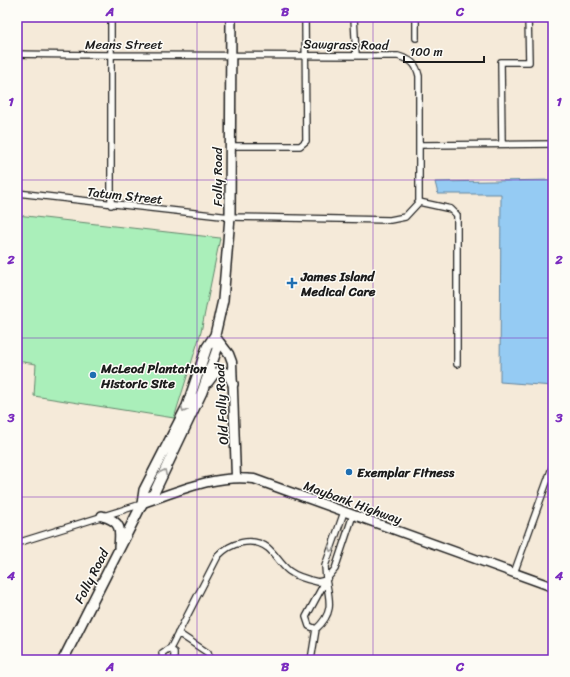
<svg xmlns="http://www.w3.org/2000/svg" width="570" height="677" font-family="Sriracha,sans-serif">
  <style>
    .green { fill: #aaefba; stroke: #63866b }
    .water { fill: #95cbf3; stroke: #65859d }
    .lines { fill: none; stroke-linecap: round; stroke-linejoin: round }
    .minor-casing { stroke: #1c1c1c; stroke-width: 8 }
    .secondary-casing { stroke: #1c1c1c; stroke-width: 11 }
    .primary-casing { stroke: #1c1c1c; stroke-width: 12 }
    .minor { stroke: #fdfcf7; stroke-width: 5.5 }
    .secondary { stroke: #fdfcf7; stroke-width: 8 }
    .primary { stroke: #fdfcf7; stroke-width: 9 }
    .oneway { stroke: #989794 }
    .grid { fill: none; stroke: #7b2cbf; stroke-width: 1; stroke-opacity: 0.55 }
    .poi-dot { fill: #1f6fb2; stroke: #fdfcf7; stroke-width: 1.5 }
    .labels { text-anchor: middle; stroke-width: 3; stroke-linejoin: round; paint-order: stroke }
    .street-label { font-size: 13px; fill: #1c1c1c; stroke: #fdfcf7 }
    .poi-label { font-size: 13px; font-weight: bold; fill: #1c1c1c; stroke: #fdfcf7; text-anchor: start }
    .neatline { fill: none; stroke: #7b2cbf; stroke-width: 1.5 }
    .grid-label { font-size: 13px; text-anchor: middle; font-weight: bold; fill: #7b2cbf }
  </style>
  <rect width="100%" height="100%" fill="#f5ead9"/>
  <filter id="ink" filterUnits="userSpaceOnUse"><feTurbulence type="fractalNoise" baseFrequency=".025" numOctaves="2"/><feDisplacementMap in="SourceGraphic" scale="8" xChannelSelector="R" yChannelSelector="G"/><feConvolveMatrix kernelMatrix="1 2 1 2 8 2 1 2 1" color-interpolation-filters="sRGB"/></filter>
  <g filter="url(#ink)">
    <path class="green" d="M17,215L220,238L201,332L174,418L34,396L36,364L17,361Z"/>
    <path class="water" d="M553,180V386L500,382L501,194H438L435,182Z"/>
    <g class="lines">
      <g class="minor-casing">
        <path id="minor" d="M111,17V205
          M354,17L356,56
          M416,17V38
          M17,54C144,56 271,55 398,56C411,60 416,63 419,76V202
          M502,144L501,62H529L528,17
          M420,145L553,144
          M231,146H300L306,141L305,17
          M17,193L230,217L390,220L405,217L419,202
          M419,202L451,209L457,215V364
          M344,512L325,566L326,580L335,569L353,515
          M17,543L142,504
          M514,573L553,465
          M326,580C330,601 334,613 316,629L309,626L306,617Z
          M178,633L208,653L210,660
          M170,649L218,556C230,543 252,536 268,548C276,555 281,565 289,571C297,577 309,580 318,582L326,580
          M163,660L162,653L168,649L174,652V660
          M311,660L316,629"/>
      </g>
      <g class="secondary-casing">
        <path id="secondary" d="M215,336L229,354L232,362L236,477
          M143,503C179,491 215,474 254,479L553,587"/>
      </g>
      <g class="primary-casing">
        <path id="primary" d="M208,382L214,374L222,371L228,374L233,384
          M142,504L154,493L202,392L217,349L215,335
          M102,516C121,521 121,529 119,547
          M63,660L142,504L144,490L187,406L207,347L215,335L223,300L230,217L231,17"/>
      </g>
      <use href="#minor" class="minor"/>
      <use href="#secondary" class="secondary"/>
      <use href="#primary" class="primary"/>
    </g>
    <defs><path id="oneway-chevron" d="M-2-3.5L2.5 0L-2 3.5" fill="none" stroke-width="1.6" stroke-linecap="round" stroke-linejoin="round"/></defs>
    <g class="oneway">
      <use href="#oneway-chevron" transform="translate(184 410) rotate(116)"/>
      <use href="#oneway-chevron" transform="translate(164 472) rotate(-64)"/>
      <use href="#oneway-chevron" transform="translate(331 549) rotate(109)"/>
    </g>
  </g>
  <path class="grid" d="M197,17V660M373,17V660M17,180H553M17,338H553M17,497H553"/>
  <g class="poi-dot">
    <path d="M290 277h4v4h4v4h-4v4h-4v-4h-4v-4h4z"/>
    <circle cx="93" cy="375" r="4"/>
    <circle cx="349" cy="472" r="4"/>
  </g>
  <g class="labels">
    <g class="street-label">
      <text x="124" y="49">Means Street</text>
      <text transform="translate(346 44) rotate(1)" y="5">Sawgrass Road</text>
      <text transform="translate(217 177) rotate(-90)" y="5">Folly Road</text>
      <text transform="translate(125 195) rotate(6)" y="5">Tatum Street</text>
      <text transform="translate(221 404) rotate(-93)" y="5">Old Folly Road</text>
      <text transform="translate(353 502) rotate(20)" y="5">Maybank Highway</text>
      <text transform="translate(91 576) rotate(-63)" y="5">Folly Road</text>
    </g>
    <g class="poi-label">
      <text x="301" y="281">James Island<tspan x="301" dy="15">Medical Care</tspan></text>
      <text x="101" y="373">McLeod Plantation<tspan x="101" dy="15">Historic Site</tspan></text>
      <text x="357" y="477">Exemplar Fitness</text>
    </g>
  </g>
  <rect width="570" height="677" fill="none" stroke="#fdfcf7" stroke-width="44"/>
  <path d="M404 56v6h80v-6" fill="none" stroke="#1c1c1c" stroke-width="2"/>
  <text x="410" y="56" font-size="12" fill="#1c1c1c" stroke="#fdfcf7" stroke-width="3" paint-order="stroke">100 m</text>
  <rect x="22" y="22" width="526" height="633" class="neatline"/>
  <g class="grid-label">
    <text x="110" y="16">A</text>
    <text x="285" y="16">B</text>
    <text x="460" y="16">C</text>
    <text x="11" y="106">1</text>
    <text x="559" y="106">1</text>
    <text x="11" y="264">2</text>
    <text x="559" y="264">2</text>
    <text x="11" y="422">3</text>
    <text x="559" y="422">3</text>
    <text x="11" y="580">4</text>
    <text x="559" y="580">4</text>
    <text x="110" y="671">A</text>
    <text x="285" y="671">B</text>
    <text x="460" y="671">C</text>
  </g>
</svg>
